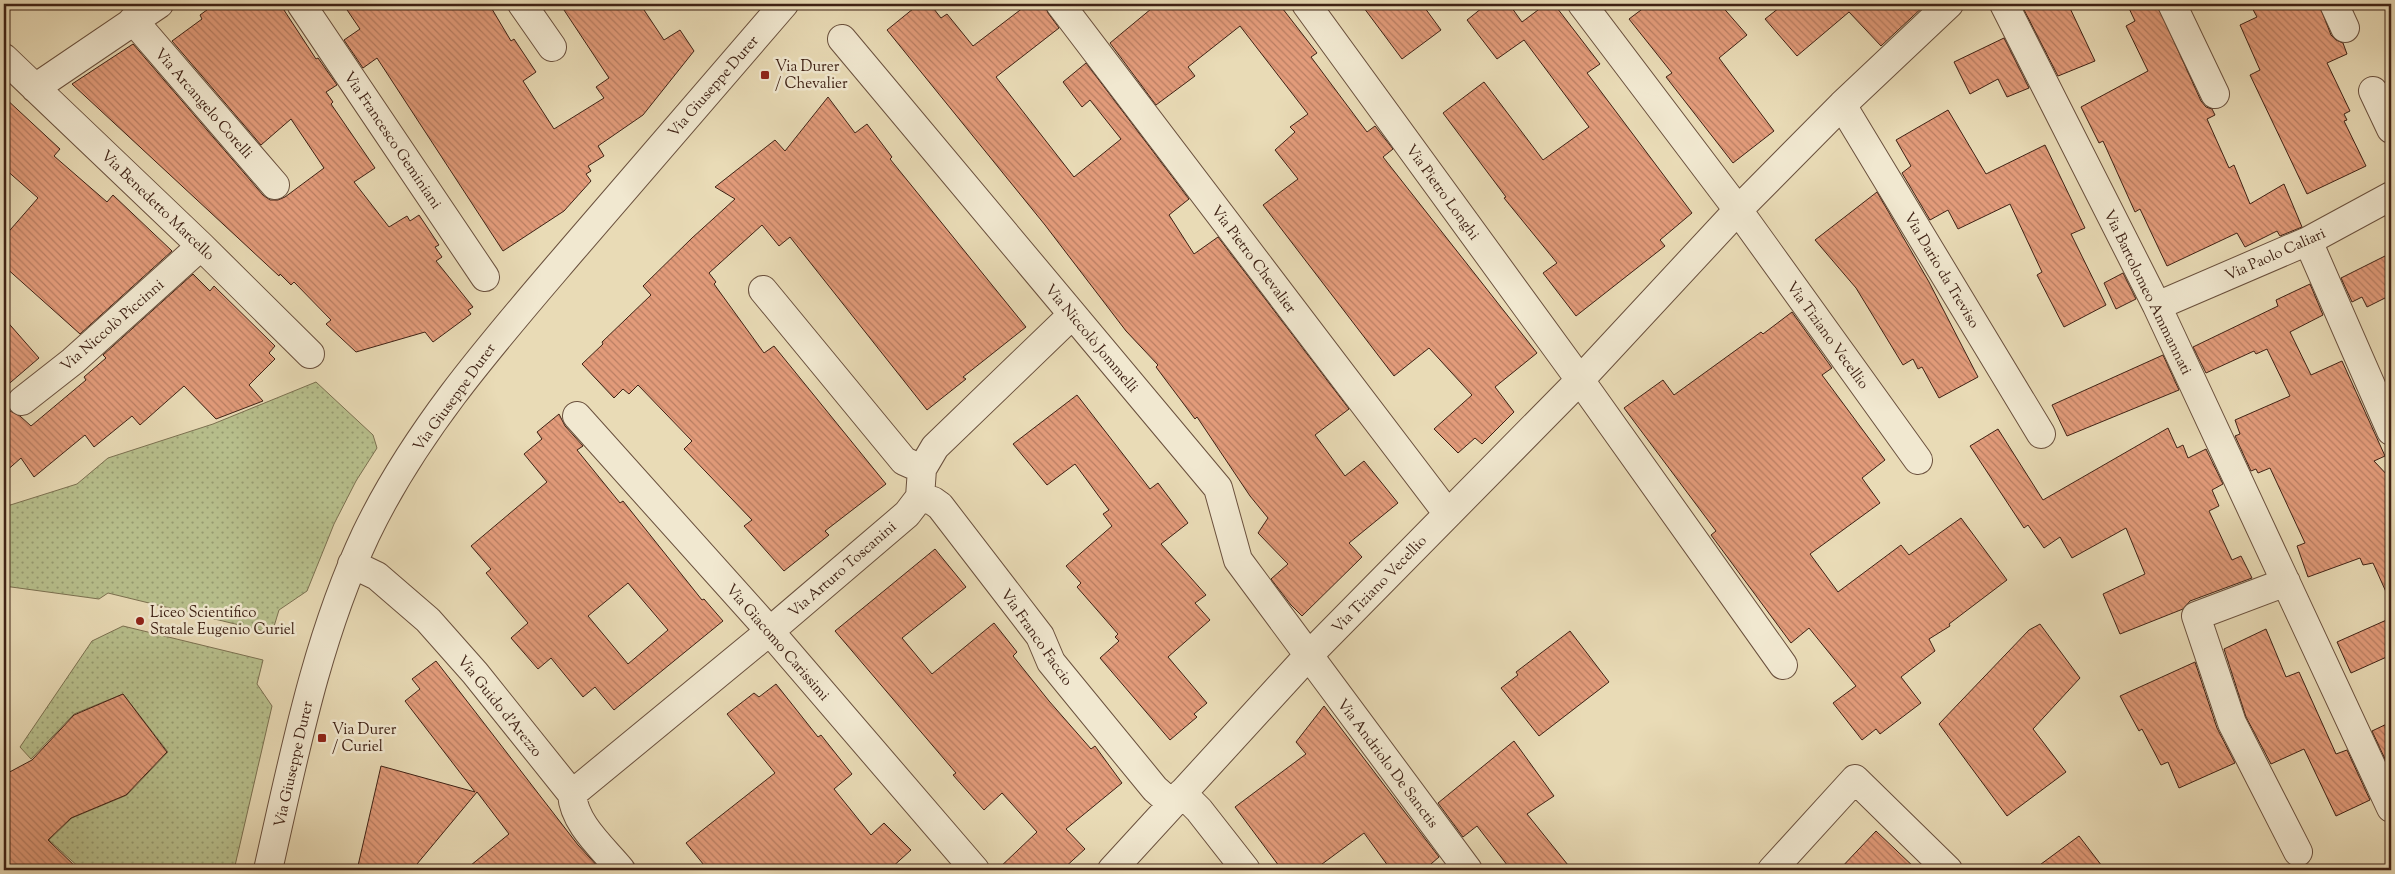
<svg xmlns="http://www.w3.org/2000/svg" width="2395" height="874" font-family="'Sorts Mill Goudy',serif">
  <style>
    .green { fill: url(#green-dots); stroke: #7c7151 }
    .building { fill: url(#building-back-hatch); stroke: #3f2215; fill-rule: evenodd }
    .lines { fill: none; stroke-linecap: round; stroke-linejoin: round }
    .minor-casing { stroke: #6a503d; stroke-width: 30 }
    .minor { stroke: #f1e8d0; stroke-width: 28 }
    .poi-dot { fill: #8f2418; stroke: #f1e8d0; stroke-width: 2 }
    .labels { text-anchor: middle; stroke-width: 5; stroke-linejoin: round; paint-order: stroke }
    .poi-label { font-size: 15px; fill: #3f2215; stroke: #f1e8d0; text-anchor: start }
    .street-label { font-size: 15px; fill: #3f2215; stroke: #f1e8d0 }
  </style>
  <defs>
    <pattern id="green-dots" width="8" height="8" patternUnits="userSpaceOnUse" patternTransform="scale(1.25)"><rect width="8" height="8" fill="#b8c08d"/><path d="M2 2h.1M6 6h.1" fill="none" stroke="#979c72" stroke-width="1.8" stroke-linecap="round"/></pattern>
    <pattern id="building-back-hatch" width="6" height="6" patternUnits="userSpaceOnUse" patternTransform="scale(1.25)"><rect width="6" height="6" fill="#e29b7a"/><path d="M-1 5l2 2M0 0l6 6M5-1l2 2" fill="none" stroke="#b97e63"/></pattern>
  </defs>
  <rect width="100%" height="100%" fill="#e9dbb6"/>
  <filter id="stains"><feTurbulence type="fractalNoise" baseFrequency=".004" numOctaves="4"/><feColorMatrix values="0 0 0 0 .2 0 0 0 0 .09 0 0 0 0 .02 0 0 0 .5 -.17"/></filter>
  <radialGradient id="worn" r=".72"><stop offset=".6" stop-color="#630" stop-opacity="0"/><stop offset="1" stop-color="#630" stop-opacity=".3"/></radialGradient>
  <path class="green" d="M316,382L373,435L377,448L356,481L334,524L307,591L279,610L272,633L108,593L99,599L4,586V507L77,484L108,458L213,424Z
    M123,626L263,660L257,684L272,706L234,870H82L49,840L72,818L127,795L168,752L123,694L74,714L31,759L20,747L92,641Z"/>
  <path class="building" d="M215,4H280L316,59L318,58L337,85L326,92L333,102L331,104L375,168L354,182L389,227L407,216L410,221L419,215L439,245L435,247L442,257L436,261L473,307L468,310L471,314L433,342L425,332L356,352L326,324L331,320L294,282L291,285L280,274L279,276L72,84L133,44L263,195L270,200H278L285,197L324,168L291,119L261,145L172,41L202,19L200,15Z
    M343,4H489L511,41L514,39L536,72L523,81L554,129L604,98L596,87L609,78L560,4H640L664,40L680,30L694,51L643,115L598,146L604,156L588,166L591,171L586,174L591,181L564,211L503,251L377,58L363,68L344,40L360,29Z
    M919,4H930L941,18L947,14L973,46L1028,4H1045L1048,13L1059,28L996,77L1074,177L1121,139L1090,100L1082,107L1063,82L1086,63L1189,199L1169,215L1194,254L1218,237L1349,409L1315,435L1345,476L1364,461L1398,503L1349,543L1362,557L1302,616L1291,605L1271,579L1288,564L1258,533L1268,518L1250,496L1197,417L1195,419L1156,367L1158,365L1126,331L1045,225L887,30Z
    M1157,4H1279L1317,53L1311,57L1367,132L1375,126L1393,149L1383,157L1537,353L1495,387L1514,412L1482,444L1475,438L1458,453L1434,429L1472,395L1429,348L1394,376L1263,205L1298,179L1275,150L1295,132L1290,127L1308,114L1240,26L1188,67L1195,76L1156,105L1110,43Z
    M1361,4H1422L1441,30L1402,59Z
    M1487,4H1509L1522,22L1546,4H1554L1600,64L1587,73L1692,213L1660,240L1665,246L1576,316L1543,273L1557,263L1504,198L1506,197L1443,113L1484,82L1543,160L1589,127L1524,40L1497,59L1467,20Z
    M1649,4H1720L1747,35L1719,58L1774,131L1733,163L1666,77L1672,73L1629,19Z
    M1784,4H1926L1881,46L1849,12L1797,56L1765,19Z
    M2021,4H2068L2095,61L2058,76Z
    M2127,4H2157L2201,101L2206,107L2212,109L2215,115L2207,119L2229,168L2234,165L2250,204L2284,184L2302,227L2280,236L2277,231L2245,247L2237,233L2167,266L2140,209L2135,212L2103,141L2099,143L2081,107L2148,71L2126,26L2135,21Z
    M2250,4H2319L2331,35L2336,40L2343,43L2347,54L2327,63L2350,111L2344,114L2347,120L2344,121L2366,166L2307,194L2250,75L2260,70L2240,25L2257,17Z
    M2004,38L2029,88L2007,97L1998,79L1970,94L1954,62Z
    M4,97L60,149L54,156L107,202L113,195L172,251L80,334L4,266V237L38,198L4,168Z
    M828,97L855,133L867,124L892,157L890,159L1026,327L963,377L966,379L927,410L790,237L779,246L762,225L709,273L716,282L714,284L764,353L774,346L886,484L825,531L829,535L784,571L744,526L752,520L684,449L692,441L638,385L629,394L623,389L614,398L582,364L603,344L602,342L651,295L643,286L692,238L735,199L715,187L775,140L785,151Z
    M1948,110L1986,174L2045,145L2085,228L2071,234L2106,305L2064,327L2037,275L2042,272L2010,204L1958,229L1948,210L1930,220L1902,173L1911,166L1896,140Z
    M1877,192L1929,282L1978,377L1939,398L1922,367L1918,369L1913,359L1903,365L1856,288L1815,240Z
    M2391,253V295L2367,307L2362,297L2352,302L2341,278Z
    M2123,273L2136,299L2116,309L2104,283Z
    M193,274L210,291L214,286L275,346L269,353L275,359L249,385L263,401L216,419L184,386L140,425L132,416L94,447L85,435L34,477L21,458L4,473V400L10,411L20,416L31,426L86,380L84,377L106,358L103,355Z
    M2310,284L2323,315L2290,332L2311,375L2342,361L2385,456L2374,461L2391,479V603L2373,563L2363,565L2360,558L2308,577L2297,546L2305,543L2270,468L2258,473L2256,469L2251,471L2235,436L2240,434L2235,420L2290,396L2267,349L2256,354L2254,351L2206,373L2193,347L2278,306L2276,300Z
    M1792,312L1832,368L1822,375L1885,460L1862,478L1880,503L1810,554L1838,592L1901,545L1909,555L1961,518L2007,580L1949,624L1950,626L1929,639L1935,651L1901,677L1921,703L1880,734L1876,729L1862,740L1833,703L1856,686L1809,628L1791,643L1711,535L1716,531L1624,408L1663,380L1674,395L1761,332L1763,334Z
    M4,318L39,358L4,388Z
    M2163,355L2179,390L2067,436L2052,405Z
    M1077,395L1150,489L1158,483L1188,523L1161,544L1206,595L1195,603L1210,620L1168,657L1207,703L1194,714L1197,717L1170,740L1100,658L1119,641L1115,637L1118,634L1077,587L1081,583L1066,566L1112,526L1103,514L1109,510L1075,464L1047,485L1013,444Z
    M559,414L565,426L583,446L577,450L620,503L623,501L702,600L704,599L723,621L614,710L595,687L583,697L551,658L538,669L511,638L528,623L486,573L491,569L471,546L547,482L524,454L542,439L537,432ZM628,583L668,630L628,664L588,616Z
    M2168,428L2177,448L2183,445L2188,458L2206,449L2223,484L2212,490L2219,506L2209,511L2232,560L2241,556L2252,578L2190,601L2183,609L2120,634L2103,594L2145,574L2126,528L2072,558L2060,537L2044,548L2028,525L2024,528L1970,446L1998,429L2043,500Z
    M935,549L966,587L902,638L932,674L994,623L1017,652L1013,656L1049,701L1091,749L1095,746L1122,783L1066,829L1085,849L1062,870H997L1037,832L1002,793L984,810L953,775L956,773L835,631Z
    M2391,618V655L2351,673L2337,642Z
    M2040,624L2080,678L2033,729L2066,772L2007,816L1939,724L2029,630Z
    M2266,629L2286,677L2299,672L2336,754L2347,750L2370,800L2336,816L2304,749L2271,764L2246,717L2224,649Z
    M1570,631L1609,682L1539,736L1501,688L1518,675L1516,672Z
    M436,661L578,845L601,870H465L509,834L477,792L412,870H357L381,766L475,792L405,701L420,689L412,679Z
    M2195,662L2217,728L2235,763L2179,788L2168,762L2161,765L2142,729L2139,731L2120,696Z
    M776,684L818,737L821,735L852,774L834,789L871,835L884,823L911,850L889,870H708L686,843L775,773L727,714L754,693L759,697Z
    M123,694L167,752L126,795L71,818L48,840L79,870H4V775L32,760L74,715Z
    M1324,706L1439,857L1424,870H1391L1364,833L1314,870H1282L1235,807L1306,754L1296,742Z
    M2391,722V772L2372,731Z
    M1514,741L1554,796L1527,814L1572,870H1511L1477,826L1463,837L1438,803Z
    M1876,831L1917,870H1839Z
    M2079,836L2105,870H2033Z"/>
  <g class="lines">
    <g class="minor-casing">
      <path id="minor" d="M301,4L485,277
        M522,4L552,47
        M1060,4L1448,514
        M1306,4L1580,380L1783,665
        M1582,4L1738,210L1918,460
        M2004,4L2157,306L2391,808
        M2172,4L2215,94
        M2334,4L2345,28
        M133,20L275,185
        M842,39L1218,488L1238,560L1468,870
        M4,58L201,246L310,354
        M35,88L159,4
        M2373,91L2391,129
        M1842,105L2041,434
        M2308,241L2391,431
        M763,290L904,461L922,469
        M2157,306L2308,241L2391,196
        M22,401L73,361L201,246
        M577,416L760,620L975,870
        M920,497L933,501L940,506L1040,636L1051,662L1155,789L1172,804
        M352,564L377,576L428,620L475,673L572,794C574,824 603,848 621,870
        M2286,582L2196,616L2232,723L2298,852
        M1182,793L1199,810L1246,870
        M572,794L770,631L907,514L920,497L922,469L935,447L1072,315
        M268,870C294,756 316,640 366,534C417,428 496,339 572,250C642,168 713,86 784,4
        M1112,870L1308,656L1580,380L1738,210L1842,105L1949,4
        M1772,870L1855,779L1948,870"/>
    </g>
    <use href="#minor" class="minor"/>
  </g>
  <g class="poi-dot">
    <rect x="760" y="70" width="10" height="10" rx="2.5"/>
    <circle cx="140" cy="621" r="5"/>
    <rect x="317" y="733" width="10" height="10" rx="2.5"/>
  </g>
  <g class="labels">
    <g class="poi-label">
      <text x="775" y="71">Via Durer<tspan x="775" dy="17">/ Chevalier</tspan></text>
      <text x="150" y="617">Liceo Scientifico<tspan x="150" dy="17">Statale Eugenio Curiel</tspan></text>
      <text x="332" y="734">Via Durer<tspan x="332" dy="17">/ Curiel</tspan></text>
    </g>
    <g class="street-label">
      <text transform="translate(713 86) rotate(-49)" y="5">Via Giuseppe Durer</text>
      <text transform="translate(204 103) rotate(49)" y="5">Via Arcangelo Corelli</text>
      <text transform="translate(393 140) rotate(56)" y="5">Via Francesco Geminiani</text>
      <text transform="translate(1443 192) rotate(54)" y="5">Via Pietro Longhi</text>
      <text transform="translate(158 205) rotate(44)" y="5">Via Benedetto Marcello</text>
      <text transform="translate(2275 254) rotate(-24)" y="5">Via Paolo Caliari</text>
      <text transform="translate(1254 259) rotate(53)" y="5">Via Pietro Chevalier</text>
      <text transform="translate(1942 270) rotate(59)" y="5">Via Dario da Treviso</text>
      <text transform="translate(2148 292) rotate(64)" y="5">Via Bartolomeo Ammannati</text>
      <text transform="translate(112 325) rotate(-41)" y="5">Via Niccolò Piccinni</text>
      <text transform="translate(1828 335) rotate(54)" y="5">Via Tiziano Vecellio</text>
      <text transform="translate(1092 338) rotate(50)" y="5">Via Niccolò Jommelli</text>
      <text transform="translate(454 397) rotate(-54)" y="5">Via Giuseppe Durer</text>
      <text transform="translate(842 569) rotate(-41)" y="5">Via Arturo Toscanini</text>
      <text transform="translate(1379 584) rotate(-46)" y="5">Via Tiziano Vecellio</text>
      <text transform="translate(1037 637) rotate(55)" y="5">Via Franco Faccio</text>
      <text transform="translate(778 642) rotate(49)" y="5">Via Giacomo Carissimi</text>
      <text transform="translate(500 706) rotate(51)" y="5">Via Guido d'Arezzo</text>
      <text transform="translate(1388 763) rotate(53)" y="5">Via Andriolo De Sanctis</text>
      <text transform="translate(293 764) rotate(-77)" y="5">Via Giuseppe Durer</text>
    </g>
  </g>
  <rect width="2395" height="874" fill="none" stroke="#e9dbb6" stroke-width="20"/>
  <rect x="5" y="5" width="2385" height="864" fill="none" stroke="#3f2215" stroke-width="2.5"/>
  <rect x="10" y="10" width="2375" height="854" fill="none" stroke="#3f2215"/>
  <rect width="100%" height="100%" filter="url(#stains)"/>
  <rect width="100%" height="100%" fill="url(#worn)"/>
</svg>
